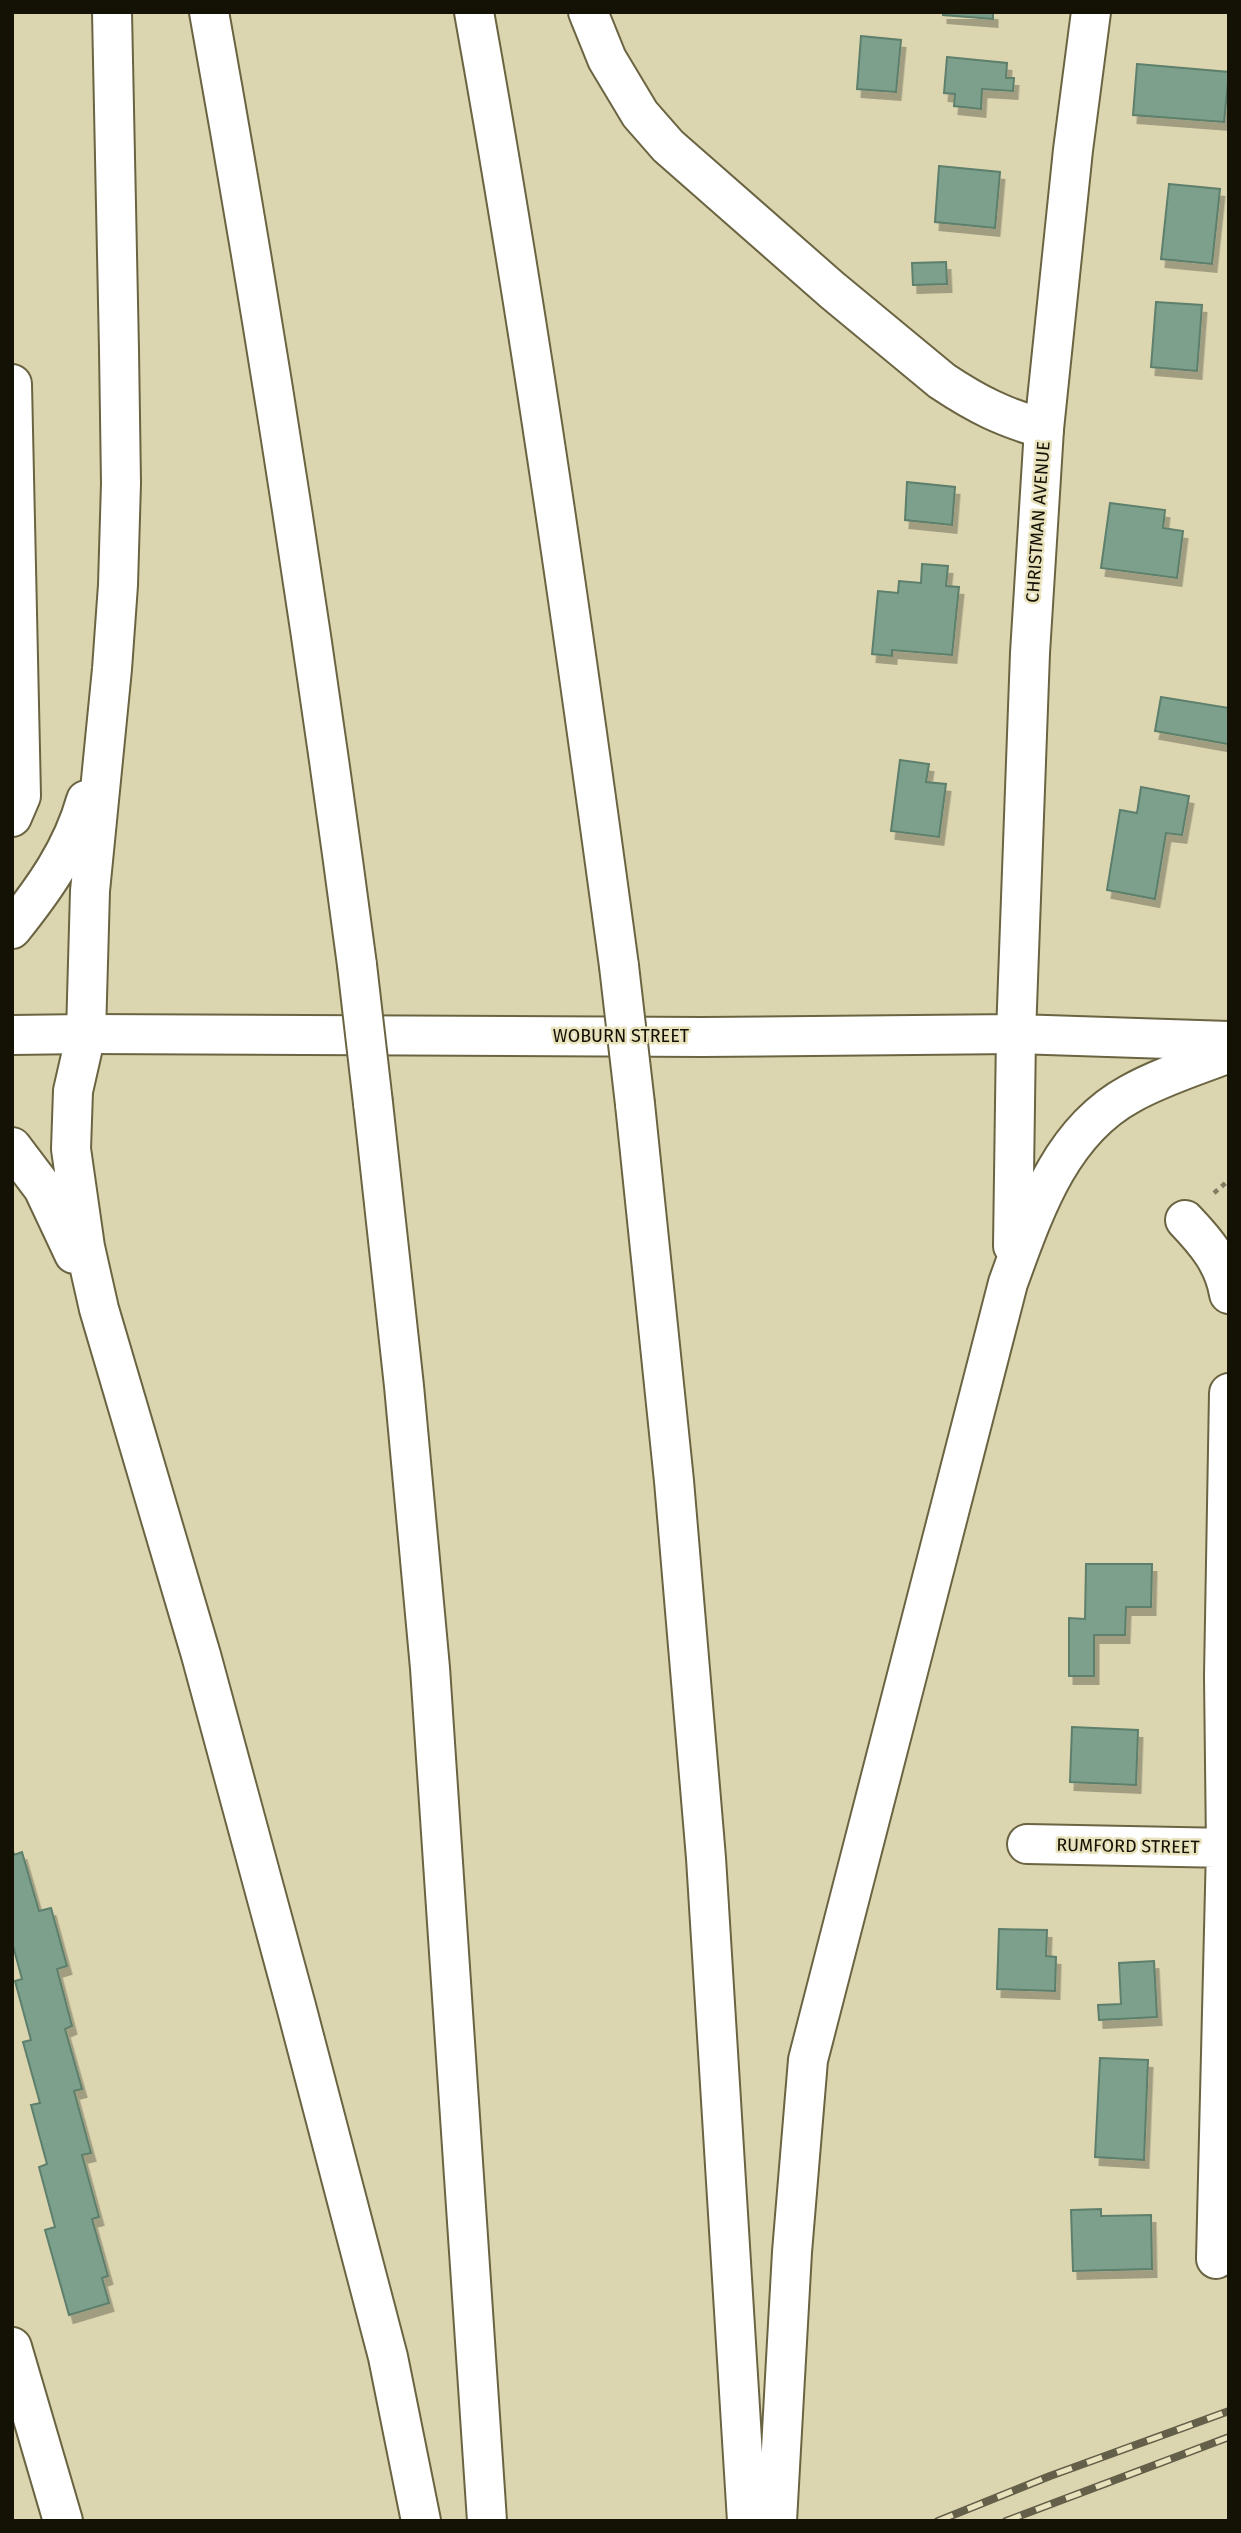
<svg xmlns="http://www.w3.org/2000/svg" width="1241" height="2533" font-family="'Fira Sans',sans-serif">
  <style>
    .building { fill: #7ca08b; stroke: #5d7f6c; stroke-width: 2; filter: url(#shadow) }
    .lines { fill: none; stroke-linecap: round; stroke-linejoin: round }
    .street-casing { stroke: #6a6442; stroke-width: 42 }
    .secondary-casing { stroke: #6a6442; stroke-width: 42 }
    .highway-casing { stroke: #6a6442; stroke-width: 42 }
    .path { stroke: #807c61; stroke-width: 4.5; stroke-dasharray: 5 5; stroke-linecap: butt }
    .street { stroke: #fff; stroke-width: 38 }
    .secondary { stroke: #fff; stroke-width: 38 }
    .highway { stroke: #fff; stroke-width: 38 }
    .rail-casing { stroke: #635f49; stroke-width: 8 }
    .rail { stroke: #e9e3bd; stroke-width: 5; stroke-dasharray: 16; stroke-linecap: butt }
    .highway-bridge-casing { stroke: #6a6442; stroke-width: 42; stroke-linecap: butt }
    .highway-bridge { stroke: #fff; stroke-width: 38 }
    .labels { text-anchor: middle; stroke-width: 5; stroke-linejoin: round; paint-order: stroke }
    .street-label { font-size: 18px; fill: #141105; stroke: #e9e3bd }
  </style>
  <defs>
    <filter id="shadow"><feDropShadow dx="4.5" dy="8" stdDeviation="0" flood-color="#0004"/></filter>
  </defs>
  <rect width="100%" height="100%" fill="#dcd6b0"/>
  <path class="building" d="M943,12H993V19L943,15Z
    M861,36L901,40L896,92L857,89Z
    M947,57L1007,63L1006,78H1014L1013,91L982,89L981,109L954,106L955,94L944,93Z
    M1137,64L1229,72L1224,122L1133,115Z
    M939,166L1000,172L995,228L935,222Z
    M1169,184L1220,189L1212,264L1161,259Z
    M946,262L947,284L913,285L912,263Z
    M1156,302L1202,305L1197,371L1151,367Z
    M907,482L955,487L952,525L905,520Z
    M1110,503L1165,510L1163,528L1183,531L1177,578L1101,568Z
    M922,564L948,566L946,586L959,587L952,655L892,650V656L872,654L878,591L898,593L899,581L921,583Z
    M1161,697L1229,708L1228,744L1155,731Z
    M900,760L929,764L926,782L946,784L939,837L891,831Z
    M1141,787L1189,796L1182,835L1166,833L1155,899L1107,890L1120,810L1137,813Z
    M1086,1564H1152L1151,1607H1126L1125,1635H1094V1676H1069V1618L1085,1619Z
    M1072,1727L1138,1730L1136,1785L1070,1782Z
    M12,1847L14,1855L22,1852L39,1911L51,1908L67,1966L57,1969L72,2026L65,2029L82,2089L74,2091L91,2153L82,2155L99,2217L92,2219L108,2276L102,2278L109,2303L69,2315L45,2230L55,2227L39,2167L47,2164L31,2105L40,2103L23,2042L31,2040L15,1981L22,1979L12,1942Z
    M999,1929L1047,1930L1046,1956L1056,1957L1055,1991L997,1989Z
    M1154,1961L1157,2017L1099,2020L1098,2005L1121,2004L1119,1963Z
    M1100,2058L1148,2060L1144,2160L1095,2157Z
    M1101,2209V2216L1151,2215L1152,2269L1073,2271L1071,2210Z"/>
  <g class="lines">
    <g class="street-casing">
      <path id="street" d="M12,384L21,796L12,817
        M1044,429L1073,150L1091,12
        M1185,1220C1206,1242 1224,1263 1229,1294
        M1027,1844L1229,1848
        M1216,2259L1226,1848L1224,1676L1229,1393
        M12,2347L63,2521"/>
    </g>
    <g class="secondary-casing">
      <path id="secondary" d="M1016,1034L1030,653L1044,429
        M12,1035L86,1034L702,1037L1016,1034L1229,1041"/>
    </g>
    <g class="highway-casing">
      <path id="highway" d="M112,12L119,350L121,483L118,585L112,669L90,891L86,1034L73,1091L71,1149L85,1247L99,1309L201,1655L296,2006L388,2357L421,2521
        M209,12C266,329 315,647 357,965
        M474,12C531,329 576,648 619,966
        M588,12L607,59L640,114L668,146L832,290L942,381C978,405 1003,417 1044,429
        M12,929C44,889 72,850 86,800
        M373,1103L404,1386L430,1668L487,2521
        M635,1104L674,1481L706,1858L747,2521
        M12,1147L43,1188L74,1254
        M1013,1246L1016,1034
        M777,2521L792,2252L808,2060L1008,1283C1034,1212 1060,1132 1130,1094C1160,1077 1196,1066 1229,1053"/>
    </g>
    <path class="path" d="M1214,1193L1229,1180"/>
    <use href="#street" class="street"/>
    <use href="#secondary" class="secondary"/>
    <use href="#highway" class="highway"/>
    <g class="rail-casing">
      <path id="rail" d="M938,2521L1050,2476L1229,2411
        M1006,2521L1229,2437"/>
    </g>
    <use href="#rail" class="rail"/>
    <g class="highway-bridge-casing">
      <path id="highway-bridge" d="M357,965L373,1103
        M619,966L635,1104"/>
    </g>
    <use href="#highway-bridge" class="highway-bridge"/>
  </g>
  <g class="labels">
    <g class="street-label">
      <text transform="translate(1038 522) rotate(-86)" y="6">CHRISTMAN AVENUE</text>
      <text x="621" y="1042">WOBURN STREET</text>
      <text transform="translate(1128 1846) rotate(1)" y="6">RUMFORD STREET</text>
    </g>
  </g>
  <rect width="1241" height="2533" fill="none" stroke="#141105" stroke-width="28"/>
</svg>
